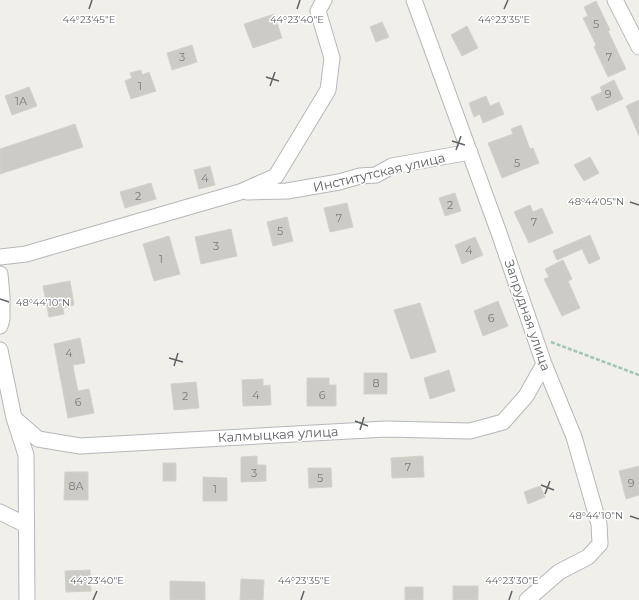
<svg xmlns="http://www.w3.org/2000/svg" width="639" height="600" font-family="Montserrat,sans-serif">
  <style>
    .building { fill: #cccbc5; stroke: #d4d2c8 }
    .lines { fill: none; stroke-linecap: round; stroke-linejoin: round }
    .street-casing { stroke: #b5b7bb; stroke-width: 17 }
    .path { stroke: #a2c4b1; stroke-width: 2.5; stroke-dasharray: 4 2; stroke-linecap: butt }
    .street { stroke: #fff; stroke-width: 15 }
    .ticks { fill: none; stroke: #606267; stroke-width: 1.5 }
    .labels { text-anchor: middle; stroke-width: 3; stroke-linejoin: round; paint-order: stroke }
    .number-label { font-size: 11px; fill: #7b7c7e }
    .street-label { font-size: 13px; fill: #606267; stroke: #fff }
    .ticks-label { font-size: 10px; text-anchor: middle; fill: #606267; stroke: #fff; stroke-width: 3; stroke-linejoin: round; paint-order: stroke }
  </style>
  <rect width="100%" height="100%" fill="#f0efe9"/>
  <path class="building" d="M596,1L610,30L608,31L626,69L608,77L594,47L596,45L583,18L588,16L584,7Z
    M274,14L282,38L253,48L244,24Z
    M382,22L389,37L376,42L370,27Z
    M467,26L478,48L462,56L451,35Z
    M192,45L197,62L172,70L167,53Z
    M141,70L142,75L149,72L156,91L131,99L125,81L132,78L130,73Z
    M614,80L623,99L597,111L591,97L602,92L600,87Z
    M29,87L37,106L12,115L5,96Z
    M486,96L490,106L499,102L504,114L483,123L480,114L474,117L469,103Z
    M639,100V136L626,106Z
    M75,124L83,147L0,174V149Z
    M521,125L530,149L533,148L539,163L502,178L488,143L513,134L511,129Z
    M590,157L599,173L584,181L574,165Z
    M210,166L215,185L199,189L194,170Z
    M151,183L156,199L125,208L120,192Z
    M455,193L461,211L445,216L439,198Z
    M347,203L353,227L330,232L324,208Z
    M530,205L533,212L542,208L553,233L529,243L514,212Z
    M287,217L293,241L273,246L267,222Z
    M231,229L237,256L201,264L195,237Z
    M590,235L600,259L589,264L582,249L557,260L553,251Z
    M169,236L180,274L154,281L143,244Z
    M475,237L483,255L462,264L455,245Z
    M563,260L572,279L568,281L580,308L562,316L544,279L549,277L545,269Z
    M70,281L74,305L63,308L64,314L49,317L43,286Z
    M498,301L508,326L483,336L474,311Z
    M420,303L436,352L411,359L394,310Z
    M80,338L85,363L73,365L74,372L78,391L89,389L94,413L68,418L54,344Z
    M449,370L455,391L430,399L424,378Z
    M364,373H387V394H364Z
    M307,378H329V385H336V406H307Z
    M263,379V386L270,385L271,405L243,406L242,380Z
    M196,382L199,408L174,410L171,384Z
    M257,456V465H266V481L241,482V457Z
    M423,456L424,477L392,478L391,458Z
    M163,463H176V481H163Z
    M639,466V495L626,499L619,471Z
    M308,468H331L332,487L309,488Z
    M65,472H88V500H64Z
    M203,477L227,478V501H203Z
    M540,486L545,497L528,504L524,492Z
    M90,570L91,591L66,592L65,571Z
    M241,579L264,580L263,600H240Z
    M170,581L205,582V600H170Z
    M453,586H478V600H453Z
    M405,587H423V600H405Z"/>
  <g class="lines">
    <g class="street-casing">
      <path id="street" d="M414,0L499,233L544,364L574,437L599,524L600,544L588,557L559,572L527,600
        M615,0L639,47
        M247,192L287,191L339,182L360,176L376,175L392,166L470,152
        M0,257L26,254L240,192L276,176L328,90L332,58L318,11L324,0
        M0,274L2,297L0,299
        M0,326L2,319V297
        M0,350L14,418L26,455L27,600
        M14,418L38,439L80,446L386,429L470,431L503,422L526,396L544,364
        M0,512L26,525"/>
    </g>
    <path class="path" d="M551,342L639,375"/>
    <use href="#street" class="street"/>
  </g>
  <path class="ticks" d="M89,9L92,0M297,9L300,0M504,9L508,0M266,77L279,81M270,86L275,72M452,141L465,145M456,150L461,136M630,202L639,205M0,299L9,302M169,358L183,362M174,366L178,353M355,421L368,426M360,430L364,417M541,485L554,490M545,494L550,481M630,516L639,519M93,600L97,591M301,600L304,591M509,600L512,591"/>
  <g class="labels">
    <g class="number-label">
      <text x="596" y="28">5</text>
      <text x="182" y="61">3</text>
      <text x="609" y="61">7</text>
      <text x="140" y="90">1</text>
      <text x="608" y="98">9</text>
      <text x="21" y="105">1А</text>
      <text x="517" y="167">5</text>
      <text x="205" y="182">4</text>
      <text x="138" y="200">2</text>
      <text x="450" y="209">2</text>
      <text x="339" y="222">7</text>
      <text x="534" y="226">7</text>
      <text x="280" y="235">5</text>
      <text x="216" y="250">3</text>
      <text x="469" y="254">4</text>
      <text x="161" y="263">1</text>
      <text x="491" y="322">6</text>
      <text x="69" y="357">4</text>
      <text x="376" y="387">8</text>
      <text x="256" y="399">4</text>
      <text x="322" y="399">6</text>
      <text x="185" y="400">2</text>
      <text x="78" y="406">6</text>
      <text x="408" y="471">7</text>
      <text x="254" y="477">3</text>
      <text x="320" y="482">5</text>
      <text x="631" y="487">9</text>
      <text x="76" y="490">8А</text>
      <text x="215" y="493">1</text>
    </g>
    <g class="street-label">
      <text transform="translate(379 172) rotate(-13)" y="5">Институтская улица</text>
      <text transform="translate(528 315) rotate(71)" y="5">Запрудная улица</text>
      <text transform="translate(278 434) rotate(-3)" y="5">Калмыцкая улица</text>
    </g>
  </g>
  <g class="ticks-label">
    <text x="89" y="23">44°23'45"E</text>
    <text x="297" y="23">44°23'40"E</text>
    <text x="504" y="23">44°23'35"E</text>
    <text x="596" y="205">48°44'05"N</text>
    <text x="43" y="306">48°44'10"N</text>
    <text x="596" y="519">48°44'10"N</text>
    <text x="97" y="584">44°23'40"E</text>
    <text x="304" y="584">44°23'35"E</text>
    <text x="512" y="584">44°23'30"E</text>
  </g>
</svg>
